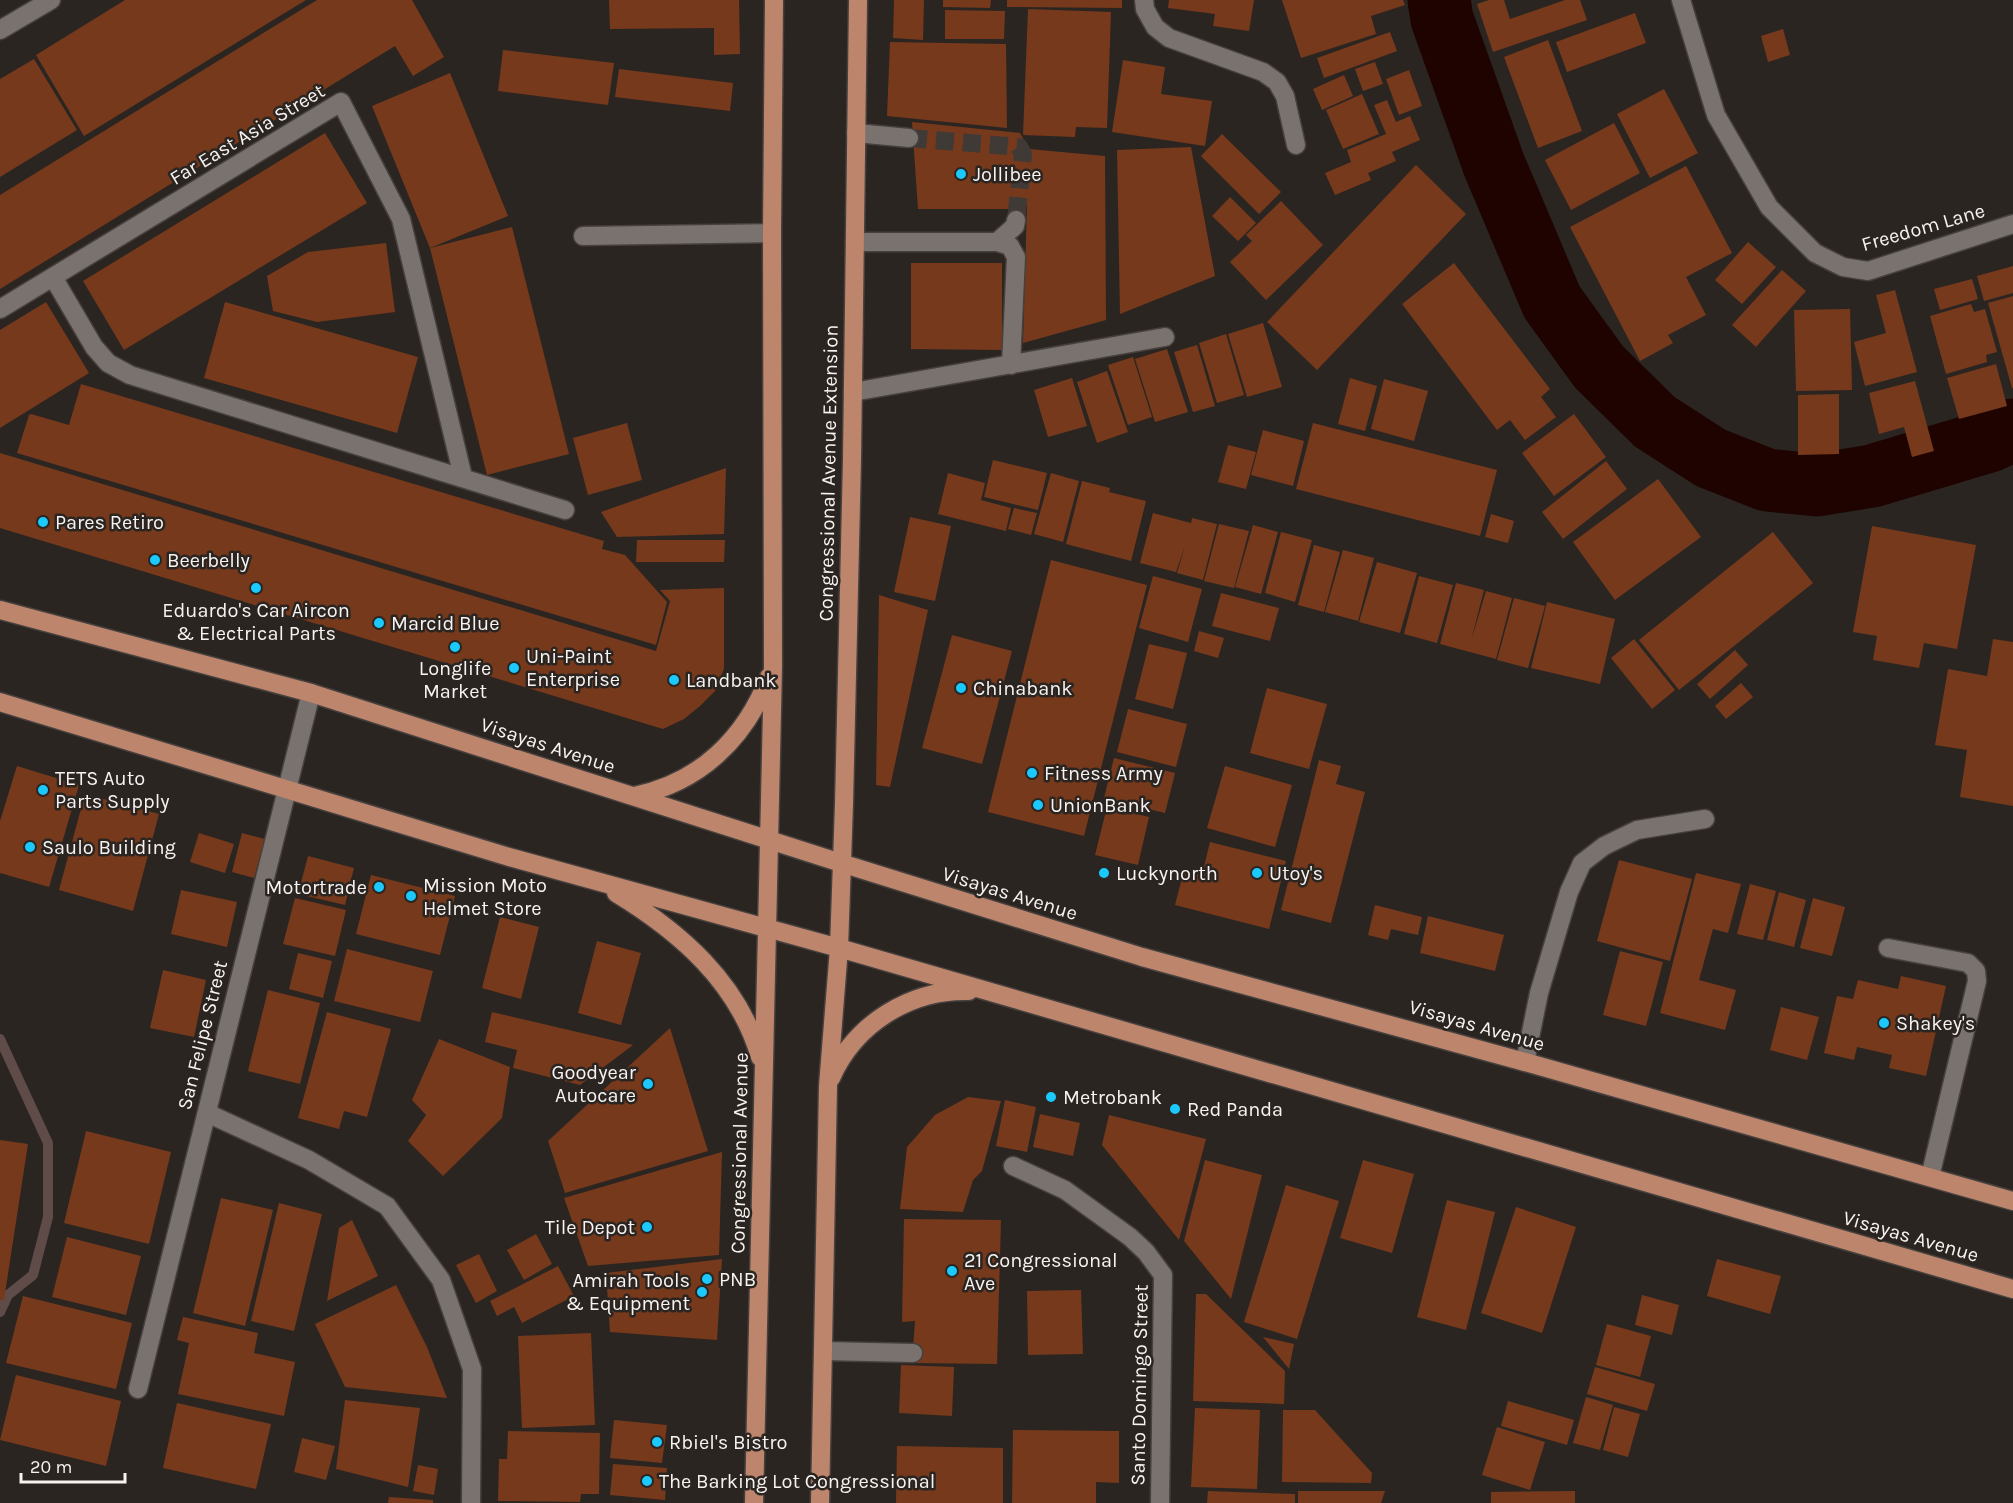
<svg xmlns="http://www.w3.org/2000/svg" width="2013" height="1503" font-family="Karla,sans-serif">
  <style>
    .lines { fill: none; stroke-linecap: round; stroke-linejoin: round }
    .stream { stroke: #5f4b48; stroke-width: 10 }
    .river { stroke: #1e0300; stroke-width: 63 }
    .building { fill: #76391b }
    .minor-tunnel { stroke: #403a37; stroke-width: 18; stroke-dasharray: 18 9; stroke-linecap: butt }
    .minor-casing { stroke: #46403e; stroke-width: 21 }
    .major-casing { stroke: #46403e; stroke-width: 21 }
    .minor { stroke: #7a726f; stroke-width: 18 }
    .major { stroke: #bd856b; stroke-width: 18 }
    .poi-dot { fill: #1bc9fc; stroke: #2b2522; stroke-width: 2 }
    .labels { text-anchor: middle; stroke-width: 5; stroke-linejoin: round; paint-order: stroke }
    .street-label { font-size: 20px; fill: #f8f3f1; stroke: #2b2522 }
    .poi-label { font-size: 20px; fill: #f8f3f1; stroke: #2b2522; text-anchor: start }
  </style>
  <rect width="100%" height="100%" fill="#2b2522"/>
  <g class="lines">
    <path class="stream" d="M0,1039L48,1143V1217L33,1275L8,1295L0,1312"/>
    <path class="river" d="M1439,0L1442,19L1494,165L1552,302L1599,367L1655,422L1711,458L1767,480L1817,485L1872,476L1989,441L2013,430"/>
  </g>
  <path class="building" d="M125,0H306L84,136L36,55Z
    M317,0H412L444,57L413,76L395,46L0,289V195Z
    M609,0H739L740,54L714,55V28L610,29Z
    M894,0H924L923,40L893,38Z
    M943,0H991L990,8L943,7Z
    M1007,0H1122V8L1007,7Z
    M1169,0H1254L1249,31L1213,26L1215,14L1168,8Z
    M1282,0H1403L1405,5L1371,16L1376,34L1301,58Z
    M1489,0H1504L1510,19L1565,0H1580L1587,20L1493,52L1477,4Z
    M1028,9L1111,12L1107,128L1076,127L1075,137L1023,135Z
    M945,10L1005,11L1004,39H945Z
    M1635,13L1646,43L1567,72L1556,42Z
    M1783,29L1790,55L1768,62L1761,36Z
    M1390,32L1397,51L1324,78L1317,58Z
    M1548,40L1582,131L1538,148L1504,57Z
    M890,42L1006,44L1007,128L887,116Z
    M503,50L614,63L608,105L498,91Z
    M34,59L77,130L0,177V79Z
    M1123,60L1165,67L1161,94L1212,101L1205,146L1112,132Z
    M1375,62L1383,84L1363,91L1355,69Z
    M619,69L733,83L730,111L615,97Z
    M1409,70L1422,106L1399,115L1386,79Z
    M450,73L508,216L430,248L512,227L569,454L487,475L430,248L372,106Z
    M1344,75L1353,96L1322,110L1313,89Z
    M1664,89L1698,153L1650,178L1617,114Z
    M1362,94L1379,134L1343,149L1326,110Z
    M1387,100L1396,122L1410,116L1420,140L1392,152L1396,161L1368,173L1371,180L1335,195L1325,173L1351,162L1347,150L1386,134L1374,105Z
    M912,122L1020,133L1029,149L1105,156L1106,320L1023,343L1027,205L1020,209H918Z
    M1614,123L1640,173L1571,210L1545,160Z
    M325,133L367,203L124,350L83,281Z
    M1222,134L1281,192L1259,214L1201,156Z
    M1191,147L1215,276L1120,314L1117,150Z
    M1416,165L1466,214L1317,370L1267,322Z
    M1686,166L1732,253L1686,277L1706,315L1668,335L1673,343L1640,361L1570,227Z
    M1230,197L1256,223L1238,241L1212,216Z
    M1281,201L1323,245L1266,300L1230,262L1252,241L1246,235Z
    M1748,242L1776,267L1742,304L1715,280Z
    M386,243L395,312L317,322L273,311L267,276L308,252Z
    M911,263H1002V350L911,349Z
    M1454,263L1550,389L1541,397L1556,417L1525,440L1510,420L1497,430L1402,304Z
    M2013,266V293L1984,301L1977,276Z
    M1782,270L1806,291L1756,347L1732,325Z
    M1972,279L1978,299L1940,310L1934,289Z
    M1895,290L1917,372L1865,386L1854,342L1886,333L1876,295Z
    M2013,296V388H2012L1988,303Z
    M46,302L89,373L0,428V330Z
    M225,302L418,357L397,433L204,378Z
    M1971,304L1974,312L1985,309L1997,352L1986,355L1987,362L1946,374L1930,316Z
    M1850,309L1852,390L1796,391L1794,310Z
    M1263,323L1282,387L1247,397L1228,334Z
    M1226,334L1244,395L1217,403L1199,343Z
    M1197,345L1215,406L1193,412L1174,352Z
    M1167,349L1188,412L1155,422L1135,359Z
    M1133,357L1152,417L1128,425L1108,365Z
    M1996,364L2007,406L1959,419L1947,378Z
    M1107,371L1128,432L1097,443L1077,382Z
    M1072,378L1087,426L1048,437L1034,390Z
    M1350,378L1377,386L1365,431L1338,424Z
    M1384,379L1428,391L1414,441L1371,429Z
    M1915,381L1934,451L1912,457L1904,427L1879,434L1869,393Z
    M81,384L604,541L602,549L625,555L667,602L656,645L17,453L29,415L31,414L69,425Z
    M1839,394V454L1798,455V395Z
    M1574,414L1606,457L1554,496L1522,453Z
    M627,423L642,480L588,495L573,438Z
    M1313,423L1497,470L1480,536L1296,489Z
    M1263,430L1304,441L1293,486L1251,475Z
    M1228,445L1256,452L1246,489L1218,482Z
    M0,453L656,651L670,601L660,590L724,588V669L715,691L700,706L684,719L663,729L0,528Z
    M993,460L1047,473L1038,510L984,497Z
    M1606,461L1627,489L1563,539L1542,512Z
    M726,468L724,534L617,537L601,512Z
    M948,473L985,483L981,500L1011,508L1006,531L938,514Z
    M1051,473L1079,481L1063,542L1034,534Z
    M1658,479L1701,537L1615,600L1573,542Z
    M1082,481L1110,488L1109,492L1146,501L1131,561L1066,544Z
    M1014,508L1037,513L1031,535L1008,529Z
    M1153,513L1191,523L1192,518L1217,524L1203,580L1177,573L1185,546L1176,572L1140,563Z
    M1491,514L1514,521L1508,543L1485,537Z
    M910,517L951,526L935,601L894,592Z
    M1219,524L1249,531L1234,588L1204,581Z
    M1253,525L1278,532L1261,594L1235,587Z
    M1872,526L1976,545L1957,649L1924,643L1919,668L1873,660L1877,636L1853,632Z
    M1281,532L1312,540L1295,602L1265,593Z
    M1773,532L1813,583L1679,690L1639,640Z
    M637,540H725L724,562H636Z
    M1314,545L1340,552L1324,612L1298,605Z
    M1343,550L1374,558L1358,621L1325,612Z
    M1051,560L1147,585L1084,836L988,812Z
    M1377,562L1417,573L1400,633L1359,622Z
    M1153,576L1202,589L1188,642L1139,628Z
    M1419,576L1453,585L1437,643L1404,634Z
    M1456,583L1484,590L1471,641L1486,591L1512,598L1496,659L1440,644Z
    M1221,593L1279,608L1270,641L1212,626Z
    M879,595L928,610L890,787L876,785Z
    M1514,598L1545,606L1528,668L1497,660Z
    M1547,602L1615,619L1600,684L1531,668Z
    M1199,631L1224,638L1218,658L1194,651Z
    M952,635L1012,651L982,764L922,748Z
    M1634,639L1675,690L1652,709L1611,658Z
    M1993,639L2013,642V806L1960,797L1967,750L1935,745L1948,669L1987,676Z
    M1149,644L1187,653L1173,709L1135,699Z
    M1735,650L1748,665L1710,699L1697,684Z
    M1741,683L1753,697L1726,719L1715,706Z
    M1267,688L1327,704L1309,769L1250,753Z
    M1128,709L1187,724L1176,767L1117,752Z
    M1114,758L1175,773L1165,813L1104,798Z
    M1319,760L1341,766L1336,784L1365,792L1331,923L1281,910Z
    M17,766L79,785L49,887L0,873V821Z
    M1225,766L1292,785L1275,847L1207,828Z
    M85,794L159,814L133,911L59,890Z
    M1107,807L1149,817L1138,865L1095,855Z
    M199,833L234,844L225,873L190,862Z
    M242,833L265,839L254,878L232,872Z
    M1210,842L1286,861L1269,929L1175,905L1184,870L1202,875Z
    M308,856L354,868L345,905L298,894Z
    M1619,860L1692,879L1670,961L1597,941Z
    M1696,873L1741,884L1728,933L1713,929L1699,980L1736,990L1725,1030L1660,1013Z
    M371,875L455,896L440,955L356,934Z
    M1750,884L1776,891L1763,940L1737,934Z
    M181,890L237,902L227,947L171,934Z
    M1779,892L1806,900L1794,947L1767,940Z
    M295,898L346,910L335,956L283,944Z
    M1813,898L1845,907L1832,956L1800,948Z
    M1375,905L1422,917L1418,935L1391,929L1388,940L1368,935Z
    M1428,916L1504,935L1495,971L1420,953Z
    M500,917L539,927L521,999L482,988Z
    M597,941L641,953L621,1025L578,1013Z
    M347,949L433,971L420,1022L334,1001Z
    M1620,951L1663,962L1646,1026L1603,1015Z
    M298,953L332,961L323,998L289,989Z
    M163,970L206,980L194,1037L150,1028Z
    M1901,976L1946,986L1926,1076L1889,1068L1892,1055L1857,1047L1854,1060L1824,1053L1837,996L1853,999L1858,980L1898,989Z
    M268,990L320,1003L300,1084L248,1071Z
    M1781,1007L1819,1017L1807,1060L1770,1050Z
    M327,1012L391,1029L367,1117L344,1111L339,1129L298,1118Z
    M492,1012L633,1045L580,1085L513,1068L517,1050L485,1042Z
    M670,1028L708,1151L565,1193L548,1141Z
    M439,1039L510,1067L502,1118L443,1176L408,1141L426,1115L412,1100Z
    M968,1097L1001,1101L982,1171L973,1180L963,1212L900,1209L907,1147L935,1115Z
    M1005,1100L1036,1107L1027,1152L996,1146Z
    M1040,1114L1080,1123L1073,1156L1033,1147Z
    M1109,1115L1206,1139L1179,1240L1102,1145Z
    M86,1131L171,1152L149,1244L64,1223Z
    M0,1140L28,1144L4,1300L0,1299Z
    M722,1152L719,1255L588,1266L564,1198Z
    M1205,1160L1262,1175L1231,1299L1184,1241Z
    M1363,1160L1414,1174L1392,1253L1340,1238Z
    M1286,1185L1339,1201L1297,1339L1244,1322Z
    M221,1198L273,1210L245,1326L193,1313Z
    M1447,1200L1495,1212L1466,1330L1417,1317Z
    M279,1203L322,1214L294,1331L251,1321Z
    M1516,1207L1576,1227L1542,1333L1481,1313Z
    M904,1219L1001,1220L997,1364L912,1363L915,1321L902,1322Z
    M352,1220L378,1276L327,1301L339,1228Z
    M536,1234L552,1264L524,1280L507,1250Z
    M67,1237L141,1256L126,1315L52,1297Z
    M479,1254L497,1291L476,1303L456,1265Z
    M722,1259L717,1340L610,1332L606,1273Z
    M1717,1259L1781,1276L1770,1314L1707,1296Z
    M558,1266L574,1296L522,1323L514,1307L497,1316L490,1301Z
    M396,1285L427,1347L447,1398L345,1387L315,1324Z
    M1081,1290L1083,1354L1028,1355L1027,1291Z
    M1196,1294H1206L1285,1371L1284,1404L1193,1401Z
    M1642,1295L1679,1305L1672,1335L1635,1325Z
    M23,1296L132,1323L116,1389L6,1363Z
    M183,1317L258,1333L254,1353L295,1362L284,1416L178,1394L189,1343L177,1340Z
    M1607,1324L1651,1336L1640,1377L1596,1365Z
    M591,1333L595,1425L522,1428L518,1336Z
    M1263,1337L1294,1344L1289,1369Z
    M901,1365L954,1367L952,1416L899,1413Z
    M1595,1367L1655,1384L1647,1411L1587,1394Z
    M16,1375L121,1401L106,1466L0,1440Z
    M1586,1397L1613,1405L1600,1450L1573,1443Z
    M345,1400L420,1408L408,1487L336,1469Z
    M1508,1401L1574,1420L1567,1445L1501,1426Z
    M177,1403L271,1424L256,1489L163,1468Z
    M1614,1407L1640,1414L1628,1457L1603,1450Z
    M1195,1408L1260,1410L1257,1489L1191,1487Z
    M1283,1410H1315L1372,1473L1371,1483L1282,1482Z
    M614,1420L667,1425L662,1463L610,1458Z
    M1497,1427L1545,1442L1530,1490L1482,1475Z
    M1013,1430L1119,1431V1483L1096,1482V1503H1012Z
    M508,1431L600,1433L599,1494H581L580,1502L498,1501L499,1459H507Z
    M302,1438L335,1446L326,1480L294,1472Z
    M897,1446L1003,1448V1503H896Z
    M613,1464L667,1468L665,1500L610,1495Z
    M418,1465L438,1469L434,1495L413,1491Z
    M1208,1491L1295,1494V1503H1207Z
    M1298,1491H1385L1381,1503H1298Z
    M1575,1491V1503H1491V1492Z
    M389,1497L433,1500V1503H388Z"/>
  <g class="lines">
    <path class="minor-tunnel" d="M909,138L1019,147L1023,154L1016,220"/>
    <g class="minor-casing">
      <path id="minor" d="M1144,0L1145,9L1155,27L1169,38L1263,72L1277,82L1285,96L1296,145
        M1681,0L1716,115L1769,207L1815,253L1843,267L1868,271L2013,224
        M0,30L51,0
        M856,133L909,138
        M583,236L772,233
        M855,242H997L1010,246L1016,257L1011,365
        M997,242L1015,226L1016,220
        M53,277L94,347L108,363L130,375L565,510
        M0,309L341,102L401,219L463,477
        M853,392L1165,337
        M1888,948L1968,963L1976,971L1977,981L1930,1177
        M1525,1062L1539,993L1569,892L1582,863L1604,846L1637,830L1705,819
        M207,1113L309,1160L387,1206L441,1280L472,1369L471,1503
        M1013,1166L1065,1190L1130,1237L1146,1252L1163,1275L1160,1503
        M824,1351L913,1353
        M138,1389L311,693"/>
    </g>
    <g class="major-casing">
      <path id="major" d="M0,610L311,693L841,863L1142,957L1525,1062L2013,1201
        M0,702L509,857L839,948L2013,1289
        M634,796C699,783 745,739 769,677
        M616,893C680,932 738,982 760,1057
        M831,1078C855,1024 910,989 969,991
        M754,1503L773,667L772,233L774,0
        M820,1503L828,1086L839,948L844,804L852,459L858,0"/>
    </g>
    <use href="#minor" class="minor"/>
    <use href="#major" class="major"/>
  </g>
  <g class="poi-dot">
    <circle cx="961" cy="174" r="6"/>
    <circle cx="43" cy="522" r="6"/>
    <circle cx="155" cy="560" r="6"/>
    <circle cx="256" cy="588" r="6"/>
    <circle cx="379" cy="623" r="6"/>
    <circle cx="455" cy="647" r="6"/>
    <circle cx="514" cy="668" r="6"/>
    <circle cx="674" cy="680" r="6"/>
    <circle cx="961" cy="688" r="6"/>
    <circle cx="1032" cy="773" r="6"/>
    <circle cx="43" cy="790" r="6"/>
    <circle cx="1038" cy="805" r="6"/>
    <circle cx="30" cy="847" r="6"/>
    <circle cx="1104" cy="873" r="6"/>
    <circle cx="1257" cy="873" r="6"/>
    <circle cx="379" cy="887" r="6"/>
    <circle cx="411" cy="896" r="6"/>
    <circle cx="1884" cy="1023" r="6"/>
    <circle cx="648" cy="1084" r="6"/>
    <circle cx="1051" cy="1097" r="6"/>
    <circle cx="1175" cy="1109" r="6"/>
    <circle cx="647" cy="1227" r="6"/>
    <circle cx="952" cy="1271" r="6"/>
    <circle cx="707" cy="1279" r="6"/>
    <circle cx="702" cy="1292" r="6"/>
    <circle cx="657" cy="1442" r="6"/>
    <circle cx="647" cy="1481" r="6"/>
  </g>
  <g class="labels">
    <g class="street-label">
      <text transform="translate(247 134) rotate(-31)" y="7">Far East Asia Street</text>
      <text transform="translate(1923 227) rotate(-16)" y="7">Freedom Lane</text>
      <text transform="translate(828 473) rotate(-89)" y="7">Congressional Avenue Extension</text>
      <text transform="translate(548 745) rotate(18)" y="7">Visayas Avenue</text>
      <text transform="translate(1010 893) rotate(17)" y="7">Visayas Avenue</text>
      <text transform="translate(1477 1025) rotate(16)" y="7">Visayas Avenue</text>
      <text transform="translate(202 1035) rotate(-76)" y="7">San Felipe Street</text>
      <text transform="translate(739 1153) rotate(-89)" y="7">Congressional Avenue</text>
      <text transform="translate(1911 1236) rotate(16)" y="7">Visayas Avenue</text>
      <text transform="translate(1139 1385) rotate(-89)" y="7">Santo Domingo Street</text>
    </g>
    <g class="poi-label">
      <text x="973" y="181">Jollibee</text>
      <text x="55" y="529">Pares Retiro</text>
      <text x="167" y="567">Beerbelly</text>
      <text x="256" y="617" text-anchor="middle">Eduardo's Car Aircon<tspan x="256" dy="23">&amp; Electrical Parts</tspan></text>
      <text x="391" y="630">Marcid Blue</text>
      <text x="526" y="663">Uni-Paint<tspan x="526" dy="23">Enterprise</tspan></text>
      <text x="455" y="675" text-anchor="middle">Longlife<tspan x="455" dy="23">Market</tspan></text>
      <text x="686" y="687">Landbank</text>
      <text x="973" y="695">Chinabank</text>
      <text x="1044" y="780">Fitness Army</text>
      <text x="55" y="785">TETS Auto<tspan x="55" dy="23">Parts Supply</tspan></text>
      <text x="1050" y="812">UnionBank</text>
      <text x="42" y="854">Saulo Building</text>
      <text x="1116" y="880">Luckynorth</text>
      <text x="1269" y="880">Utoy's</text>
      <text x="423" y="892">Mission Moto<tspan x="423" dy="23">Helmet Store</tspan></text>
      <text x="367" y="894" text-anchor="end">Motortrade</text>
      <text x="1896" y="1030">Shakey's</text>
      <text x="636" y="1079" text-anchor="end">Goodyear<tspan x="636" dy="23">Autocare</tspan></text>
      <text x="1063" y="1104">Metrobank</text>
      <text x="1187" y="1116">Red Panda</text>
      <text x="635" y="1234" text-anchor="end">Tile Depot</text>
      <text x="964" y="1267">21 Congressional<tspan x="964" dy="23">Ave</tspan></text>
      <text x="719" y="1286">PNB</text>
      <text x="690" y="1287" text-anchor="end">Amirah Tools<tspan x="690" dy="23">&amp; Equipment</tspan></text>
      <text x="669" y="1449">Rbiel's Bistro</text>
      <text x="659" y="1488">The Barking Lot Congressional</text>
    </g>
  </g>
  <path d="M21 1473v9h104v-9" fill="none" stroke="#f8f3f1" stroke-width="3"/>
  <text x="30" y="1473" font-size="18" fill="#f8f3f1" stroke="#2b2522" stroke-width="4.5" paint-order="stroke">20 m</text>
</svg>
